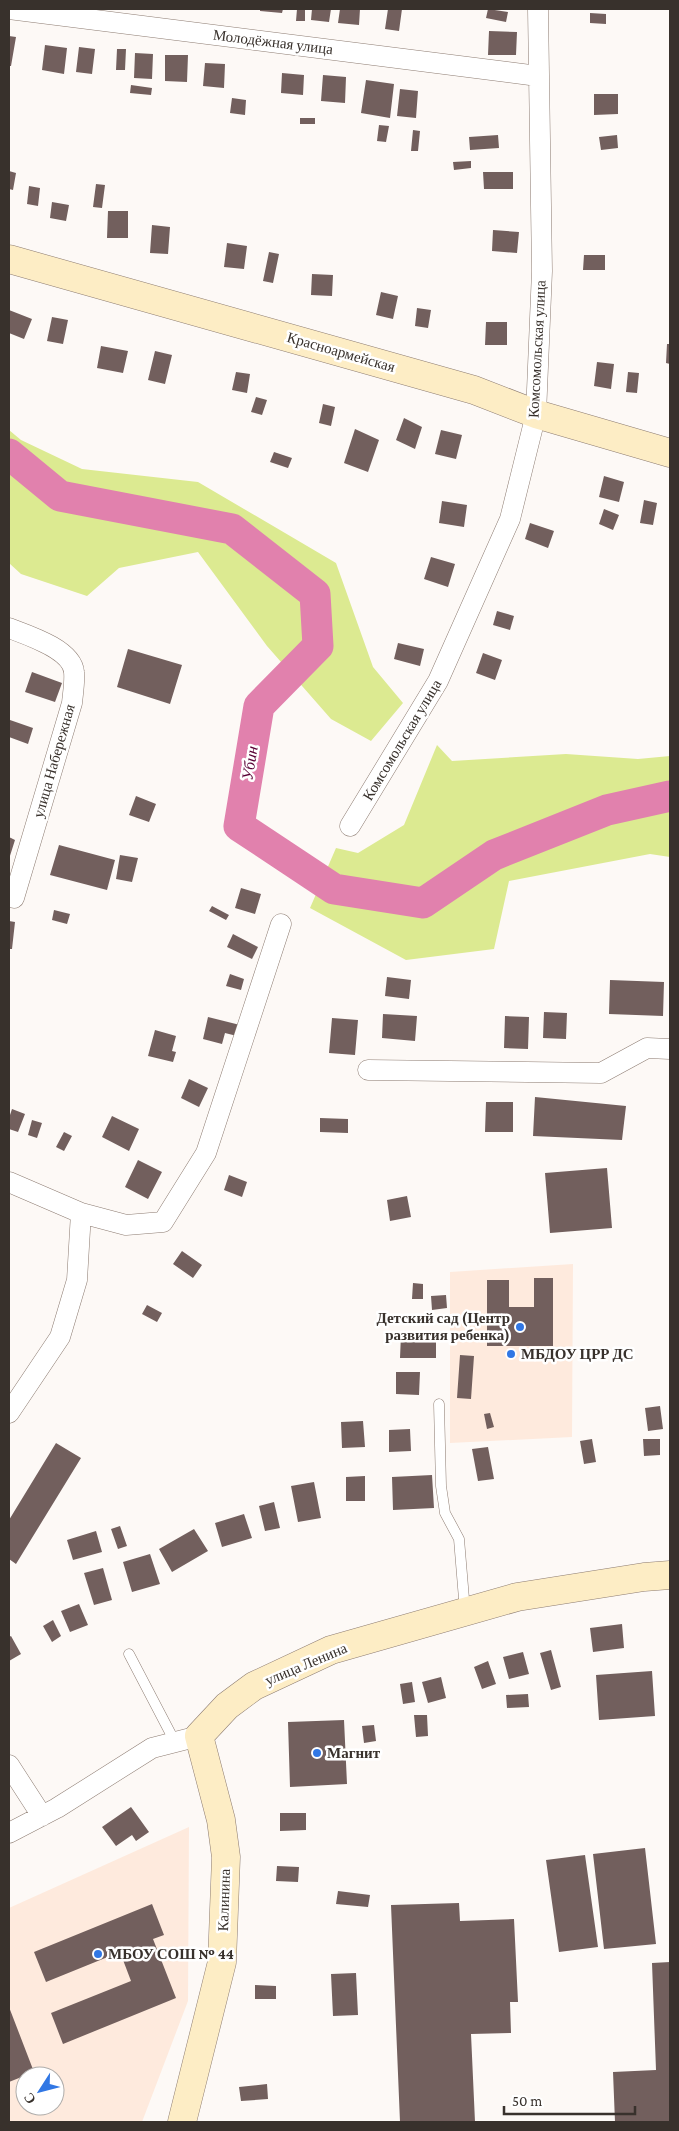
<svg xmlns="http://www.w3.org/2000/svg" width="679" height="2131" font-family="'Crimson Pro',serif">
  <style>
    .built { fill: #feeadd; fill-rule: evenodd }
    .green { fill: #dcea91 }
    .lines { fill: none; stroke-linecap: round; stroke-linejoin: round }
    .river { stroke: #e181ad; stroke-width: 31 }
    .building { fill: #725f5d }
    .lane-casing { stroke: #8d7c72; stroke-width: 11 }
    .street-casing { stroke: #8d7c72; stroke-width: 21 }
    .secondary-casing { stroke: #8d7c72; stroke-width: 29 }
    .lane { stroke: #fff; stroke-width: 10 }
    .street { stroke: #fff; stroke-width: 20 }
    .secondary { stroke: #fdedc5; stroke-width: 28 }
    .poi-dot { fill: #3177e4; stroke: #fff; stroke-width: 2 }
    .labels { text-anchor: middle; stroke-width: 5; stroke-linejoin: round; paint-order: stroke }
    .street-label { font-size: 15px; fill: #38312c; stroke: #fff }
    .poi-label { font-size: 15px; font-weight: bold; fill: #38312c; stroke: #fff; text-anchor: start }
    .water-label { font-size: 16px; font-style: italic; fill: #580034; stroke: #fff }
  </style>
  <rect width="100%" height="100%" fill="#fdf9f6"/>
  <path class="built" d="M573,1264L572,1437L450,1443V1272Z
    M189,1827L188,2001L142,2122H9V1908ZM25,2076H55V2106H25Z"/>
  <path class="green" d="M9,430L21,440L82,469L198,482L336,563L373,667L403,703L371,741L331,719L267,646L198,552L119,568L87,596L21,574L9,563Z
    M437,745L452,761L566,754L638,759L670,756V857L650,854L509,881L494,949L406,960L310,908L336,848L358,853L404,825Z"/>
  <g class="lines">
    <path class="river" d="M9,454L60,496L232,529L315,594L318,646L259,706L239,826L334,889L423,903L494,855L607,810L670,796"/>
  </g>
  <path class="building" d="M260,9H283L282,13L260,11Z
    M297,9H305V21H296Z
    M312,9H331L329,22L311,20Z
    M340,9H360L359,25L338,23Z
    M388,9H402L399,31L385,29Z
    M488,9L508,12L506,22L486,18Z
    M590,13L606,14V24L590,23Z
    M489,31L517,32L516,55H488Z
    M9,36L16,37L11,66H9Z
    M45,45L67,48L64,74L42,70Z
    M79,47L95,49L92,74L76,72Z
    M117,49H126L125,70H116Z
    M135,53L153,54L152,79L134,78Z
    M165,55H188L187,82L165,81Z
    M205,63L225,64L224,88L203,86Z
    M282,73L304,75L303,95L281,93Z
    M323,75L346,77L345,103L321,101Z
    M366,80L394,84L390,118L361,113Z
    M131,85L152,88L151,95L130,93Z
    M400,89L418,91L416,118L397,116Z
    M594,94H618V114L594,115Z
    M232,98L246,100L245,115L230,113Z
    M300,118H315V124H300Z
    M379,125L389,126L386,142L377,141Z
    M413,130L420,131L418,151H411Z
    M498,135L499,148L470,150L469,137Z
    M617,135L618,148L601,150L599,137Z
    M471,161V168L454,170L453,162Z
    M9,171L16,173L13,190L9,189Z
    M483,172H513V189H484Z
    M96,184L105,185L102,208L93,207Z
    M29,186L40,188L38,206L27,204Z
    M52,202L69,205L66,221L50,218Z
    M108,211H128V238H107Z
    M152,225L170,227L168,254L150,253Z
    M493,230L519,232L517,253L492,251Z
    M227,243L247,246L244,269L224,267Z
    M269,252L279,254L273,283L263,281Z
    M584,255H605V270H583Z
    M312,274L333,275L332,296L311,295Z
    M381,292L398,296L393,319L376,315Z
    M417,308L431,310L428,328L415,326Z
    M9,310L32,319L24,339L9,333Z
    M52,317L68,320L63,344L47,341Z
    M486,322H507V345H485Z
    M667,344H670V364L666,363Z
    M101,346L128,351L123,373L97,368Z
    M155,351L172,355L165,384L148,380Z
    M597,362L614,364L611,389L594,386Z
    M236,372L250,374L247,393L232,390Z
    M628,372L639,373L637,393L626,392Z
    M256,397L267,400L262,415L251,412Z
    M323,404L335,407L331,426L319,423Z
    M404,418L422,427L415,449L396,440Z
    M355,429L379,440L368,472L344,463Z
    M441,430L462,435L456,459L435,454Z
    M274,452L292,458L288,468L270,462Z
    M604,476L624,482L619,502L599,497Z
    M644,500L657,503L653,525L640,523Z
    M442,501L467,505L464,527L439,523Z
    M604,509L619,515L613,530L599,524Z
    M530,523L554,531L548,548L525,539Z
    M431,557L455,564L448,587L424,579Z
    M497,611L514,616L510,630L493,625Z
    M398,643L424,649L420,666L394,659Z
    M128,649L182,665L170,704L117,687Z
    M483,653L502,660L495,680L476,673Z
    M32,672L62,683L55,702L25,692Z
    M10,720L33,728L28,744L9,737Z
    M136,796L156,804L149,822L129,815Z
    M9,837L15,840L9,859Z
    M59,845L115,860L107,890L50,875Z
    M120,855L138,858L132,882L116,879Z
    M241,888L261,894L255,914L235,908Z
    M212,906L229,915L226,920L209,911Z
    M54,910L70,914L67,924L52,920Z
    M9,921L15,922L12,949H9Z
    M233,934L258,947L252,959L227,947Z
    M230,974L244,979L241,990L226,986Z
    M387,977L411,980L409,999L385,996Z
    M610,980L664,982L663,1016L609,1014Z
    M544,1012L567,1013L566,1039L543,1038Z
    M383,1014L417,1016L415,1041L382,1038Z
    M505,1016L529,1017L528,1049L504,1048Z
    M208,1017L240,1025L237,1036L225,1033L222,1044L203,1039Z
    M332,1018L358,1020L355,1055L329,1053Z
    M155,1030L176,1036L172,1051L176,1052L173,1062L148,1056Z
    M189,1079L208,1088L199,1107L181,1098Z
    M535,1097L626,1106L622,1140L533,1136Z
    M486,1102H513V1132H485Z
    M12,1109L25,1114L18,1132L9,1129V1118Z
    M112,1116L139,1129L129,1151L102,1137Z
    M320,1118L348,1119V1133L320,1132Z
    M32,1120L42,1123L37,1138L28,1135Z
    M64,1132L72,1136L64,1151L56,1147Z
    M138,1160L162,1172L148,1199L125,1187Z
    M607,1168L612,1228L550,1233L545,1173Z
    M229,1175L247,1182L242,1197L224,1190Z
    M407,1196L411,1217L390,1221L387,1200Z
    M182,1251L202,1265L193,1278L173,1264Z
    M534,1278H553V1346H487V1280H509V1307H534Z
    M413,1283L423,1284V1299H412Z
    M446,1295L447,1308L432,1310L431,1296Z
    M147,1305L162,1313L157,1322L142,1314Z
    M401,1334L436,1335V1358H400Z
    M460,1355L474,1356L471,1399L457,1398Z
    M396,1372H420L419,1395L396,1394Z
    M660,1406L663,1429L648,1431L645,1408Z
    M490,1413L494,1427L487,1429L484,1414Z
    M363,1421L365,1447L342,1448L341,1422Z
    M410,1429L411,1451L389,1452V1430Z
    M592,1439L596,1462L584,1464L580,1441Z
    M643,1439H660V1455L644,1456Z
    M56,1443L81,1458L16,1564L9,1559V1520Z
    M488,1447L494,1479L478,1481L472,1449Z
    M432,1475L434,1508L393,1510L392,1477Z
    M365,1476V1501H346V1477Z
    M314,1482L321,1518L298,1522L291,1486Z
    M274,1502L280,1528L265,1531L259,1506Z
    M244,1514L252,1538L222,1547L215,1523Z
    M120,1526L127,1546L118,1549L111,1529Z
    M194,1529L208,1551L172,1572L159,1549Z
    M96,1531L102,1552L73,1560L67,1540Z
    M150,1554L160,1584L132,1592L123,1562Z
    M103,1568L112,1600L94,1605L84,1573Z
    M79,1604L88,1625L70,1632L61,1611Z
    M53,1620L61,1636L52,1642L43,1626Z
    M622,1624L624,1648L593,1652L590,1628Z
    M11,1636L21,1654L9,1661V1637Z
    M551,1650L561,1687L551,1690L540,1653Z
    M523,1652L529,1674L509,1679L503,1657Z
    M488,1661L496,1684L482,1689L474,1667Z
    M652,1671L655,1716L599,1720L596,1675Z
    M441,1677L446,1698L428,1703L422,1682Z
    M412,1682L415,1702L403,1704L400,1684Z
    M528,1694L529,1707L507,1708L506,1695Z
    M414,1715H427L428,1736L416,1737Z
    M344,1720L347,1784L290,1787L288,1722Z
    M374,1725L376,1741L364,1743L362,1726Z
    M131,1807L149,1832L136,1841L132,1835L116,1846L102,1827Z
    M280,1813H306V1830L280,1831Z
    M645,1848L656,1944L604,1949L593,1854Z
    M585,1855L598,1947L559,1952L546,1860Z
    M277,1866L299,1867L298,1882L276,1881Z
    M338,1891L370,1895L368,1907L336,1904Z
    M459,1903L460,1921L514,1919L518,2002H510L511,2033L471,2034L475,2122H400L391,1905Z
    M152,1904L164,1935L153,1939L176,1998L63,2044L51,2013L131,1981L120,1952L46,1982L34,1952Z
    M670,1962V2122H615L613,2072L656,2070L652,1963Z
    M356,1973L358,2015L333,2016L331,1974Z
    M255,1985L276,1986V1999H255Z
    M9,2007L34,2072L9,2082Z
    M267,2084L268,2099L241,2101L239,2087Z"/>
  <g class="lines">
    <g class="lane-casing">
      <path id="lane" d="M439,1404L441,1486L445,1513L459,1539L465,1611
        M129,1654L175,1742"/>
    </g>
    <g class="street-casing">
      <path id="street" d="M9,9L538,76
        M9,628C27,635 72,649 74,672C75,681 73,693 72,703L14,898
        M350,826L438,681L510,519L536,414L542,271L538,9
        M368,1070L601,1073L647,1048L670,1049
        M9,1182L81,1213L126,1225L163,1222L206,1153L281,924
        M9,1413L60,1337L77,1280L81,1213
        M9,1765L42,1816
        M9,1833L57,1808L152,1748L199,1736"/>
    </g>
    <g class="secondary-casing">
      <path id="secondary" d="M9,259L474,390L536,414L670,453
        M182,2122L222,1962L226,1857L221,1820L199,1736L227,1706L254,1686L331,1650L517,1597L644,1577L670,1575"/>
    </g>
    <use href="#lane" class="lane"/>
    <use href="#street" class="street"/>
    <use href="#secondary" class="secondary"/>
  </g>
  <g class="poi-dot">
    <circle cx="520" cy="1327" r="5"/>
    <circle cx="511" cy="1354" r="5"/>
    <circle cx="317" cy="1753" r="5"/>
    <circle cx="98" cy="1954" r="5"/>
  </g>
  <g class="labels">
    <g class="street-label">
      <text transform="translate(273 42) rotate(7)" y="5">Молодёжная улица</text>
      <text transform="translate(537 349) rotate(-87)" y="5">Комсомольская улица</text>
      <text transform="translate(341 352) rotate(16)" y="5">Красноармейская</text>
      <text transform="translate(402 740) rotate(-59)" y="5">Комсомольская улица</text>
      <text transform="translate(54 761) rotate(-74)" y="5">улица Набережная</text>
      <text transform="translate(306 1664) rotate(-23)" y="5">улица Ленина</text>
      <text transform="translate(224 1900) rotate(-88)" y="5">Калинина</text>
    </g>
    <g class="poi-label">
      <text x="510" y="1323" text-anchor="end">Детский сад (Центр<tspan x="510" dy="17">развития ребенка)</tspan></text>
      <text x="521" y="1359">МБДОУ ЦРР ДС</text>
      <text x="327" y="1758">Магнит</text>
      <text x="108" y="1959">МБОУ СОШ № 44</text>
    </g>
    <g class="water-label">
      <text transform="translate(249 763) rotate(-81)" y="6">Убин</text>
    </g>
  </g>
  <rect width="679" height="2131" fill="none" stroke="#38312c" stroke-width="20"/>
  <g transform="translate(40 2091) rotate(234)"><circle r="24" fill="#ffffff" stroke="#afadab"/>
  <path d="M0-4L9 19L0 12L-9 19Z" fill="#3177e4"/>
  <text y="-8" font-size="14" font-weight="bold" text-anchor="middle" fill="#38312c">С</text>
  </g>
  <path d="M504 2106v8h131v-8" fill="none" stroke="#38312c" stroke-width="2.5"/>
  <text x="512" y="2106" font-size="15" fill="#38312c" stroke="#ffffff" stroke-width="4" paint-order="stroke">50 m</text>
</svg>
